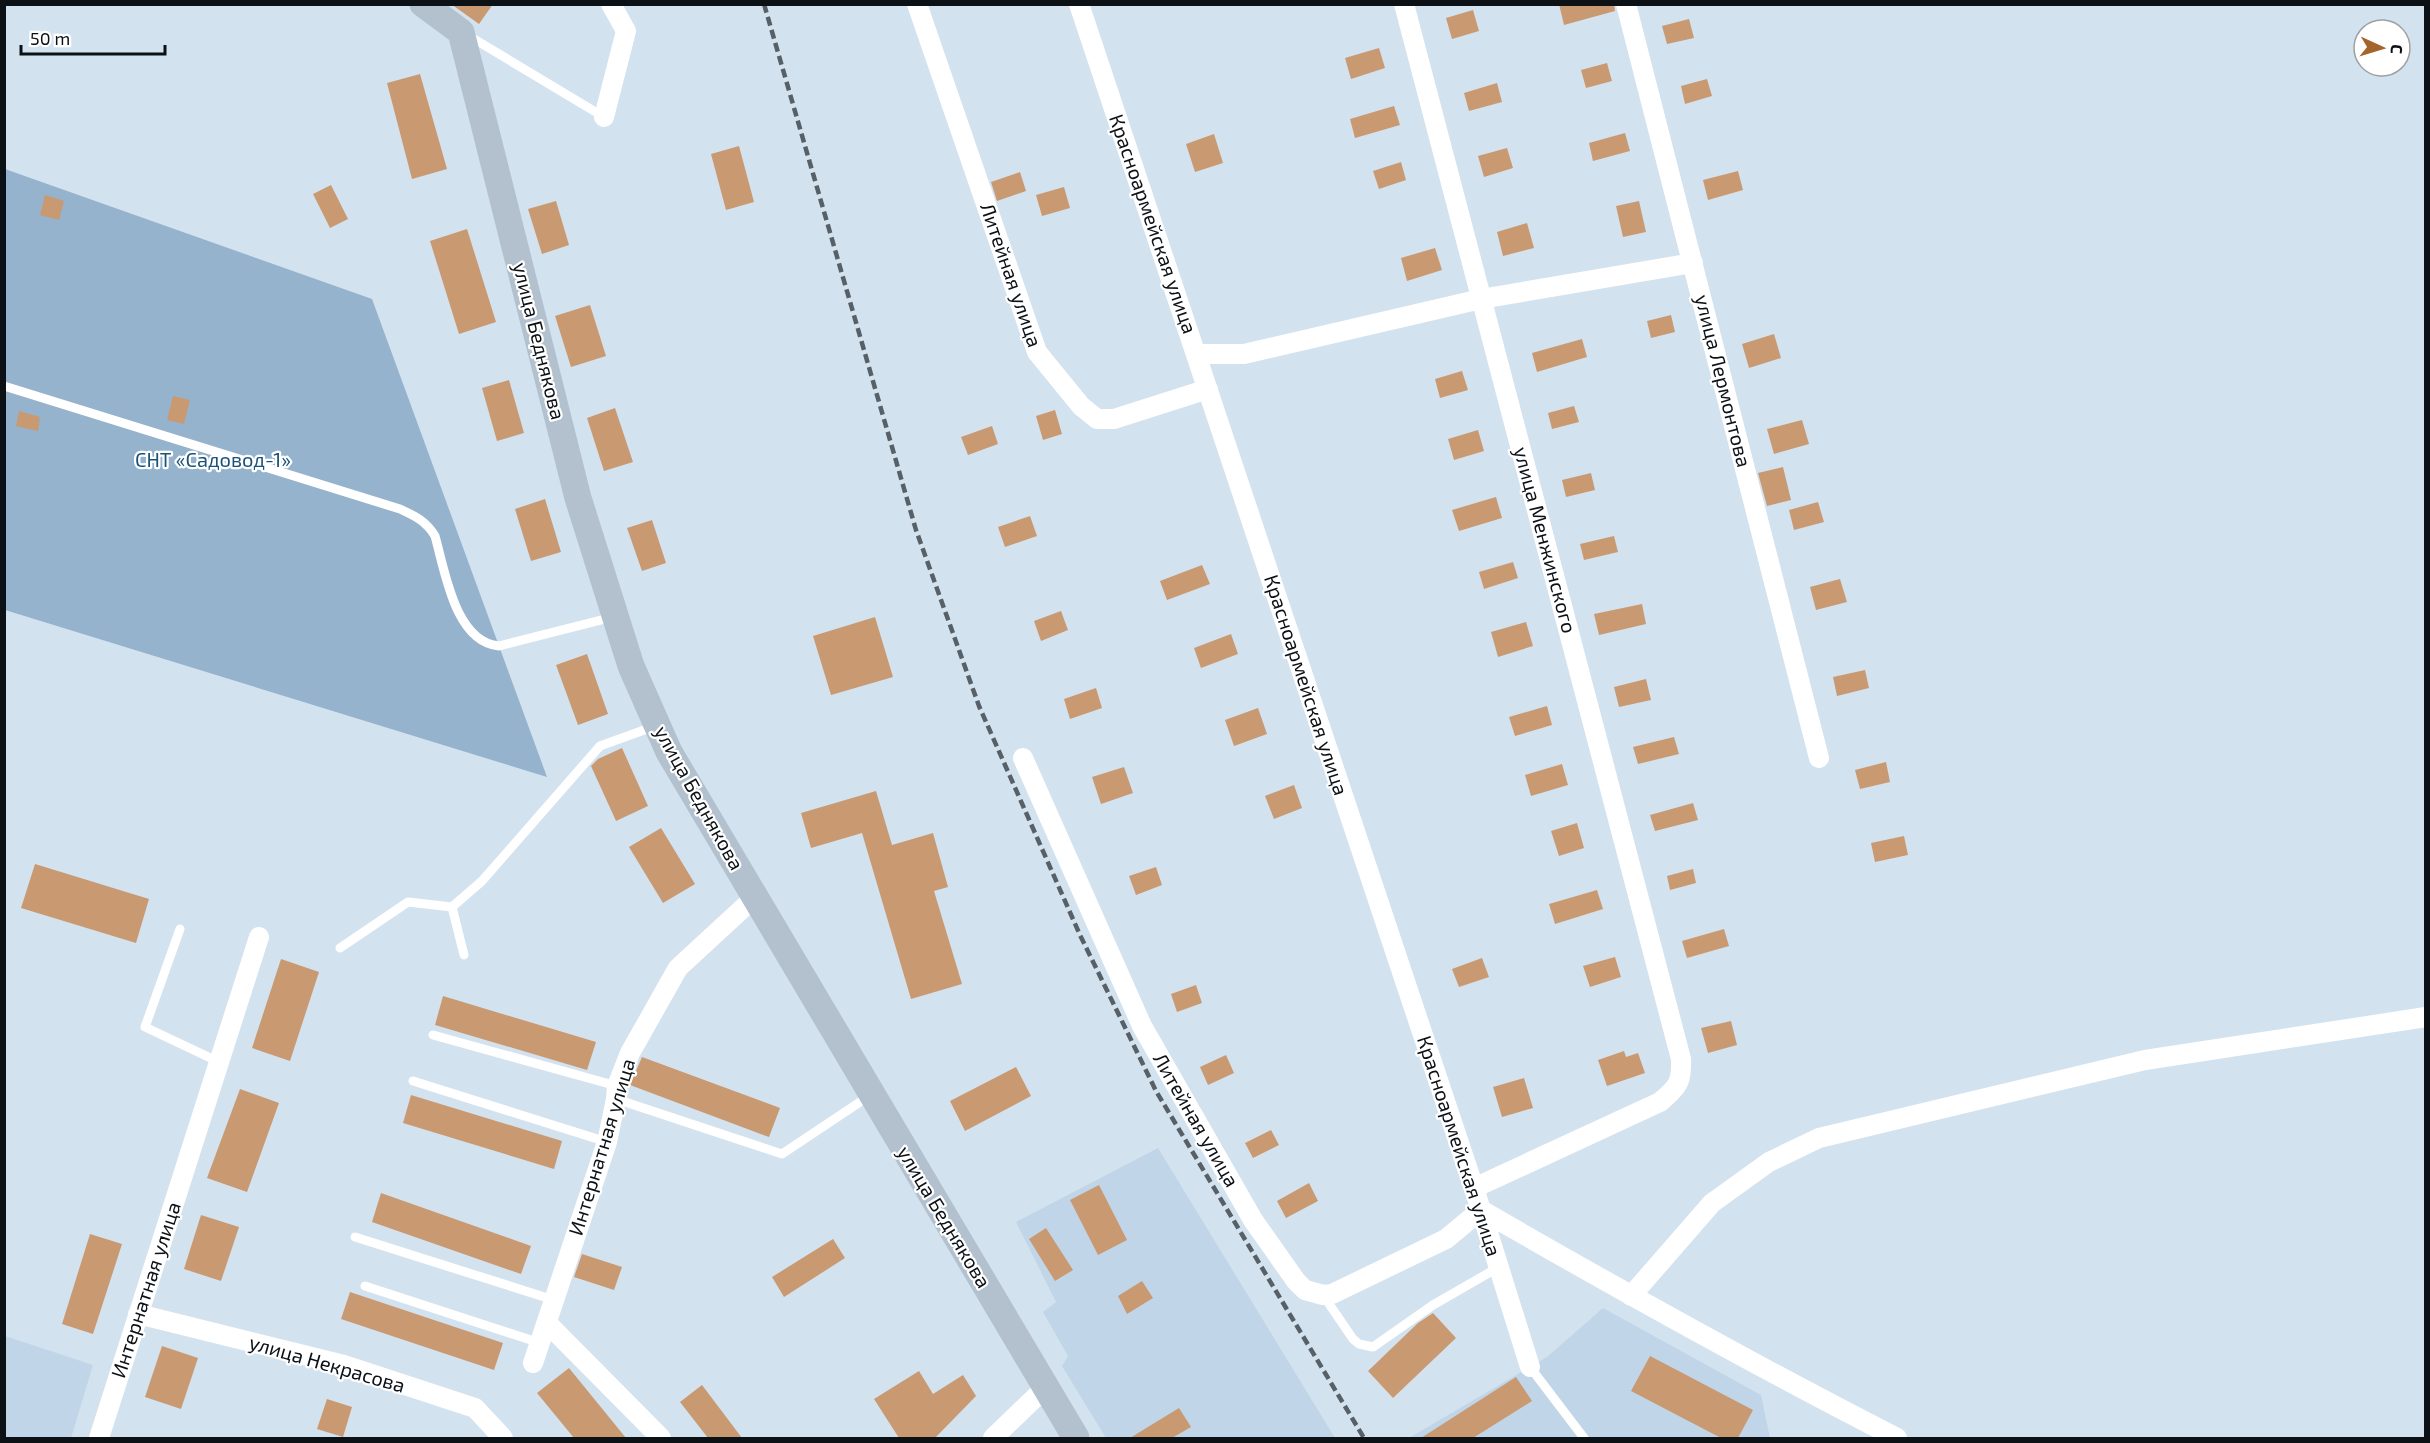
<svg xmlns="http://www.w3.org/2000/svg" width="2430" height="1443" font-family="'Exo 2',sans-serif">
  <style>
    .built { fill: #c0d5e7 }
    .green { fill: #95b3cc }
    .building { fill: #c99972 }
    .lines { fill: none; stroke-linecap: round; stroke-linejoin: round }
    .lane { stroke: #fff; stroke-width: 9 }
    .street { stroke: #fff; stroke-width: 20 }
    .secondary { stroke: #b2c1cd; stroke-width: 27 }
    .rail { stroke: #575f67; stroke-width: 4.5; stroke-dasharray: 9 4.5; stroke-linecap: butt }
    .labels { text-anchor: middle; stroke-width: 4.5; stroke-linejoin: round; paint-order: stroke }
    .street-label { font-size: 20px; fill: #0c1116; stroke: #fff }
    .park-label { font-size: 20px; fill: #1a5279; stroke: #fff }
  </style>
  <rect width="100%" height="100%" fill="#d3e2ef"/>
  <path class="built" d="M1158,1148L1335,1438H1106L1062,1366L1068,1356L1043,1312L1056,1302L1016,1222Z
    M1603,1308L1761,1395L1770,1438H1409L1547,1357Z
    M5,1336L93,1365L71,1438H5Z"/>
  <path class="green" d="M5,169L372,299L547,777L5,610Z"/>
  <path class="building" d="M451,4H493L479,24Z
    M1559,4H1614L1615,11L1564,25Z
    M1473,10L1479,31L1452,39L1446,18Z
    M1689,19L1694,38L1667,44L1662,26Z
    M1379,48L1385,68L1351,79L1345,58Z
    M1607,63L1612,81L1586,88L1581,70Z
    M420,74L447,169L412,179L387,83Z
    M1707,79L1712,96L1685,104L1681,86Z
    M1497,83L1502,102L1469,111L1464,93Z
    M1394,106L1400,125L1355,138L1350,119Z
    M1625,133L1630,151L1593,161L1589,143Z
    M1214,134L1223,163L1195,172L1186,144Z
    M739,146L754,202L726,210L711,154Z
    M1507,148L1513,168L1484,177L1478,156Z
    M1401,162L1406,180L1379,189L1373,171Z
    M1738,171L1743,190L1708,200L1703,180Z
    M1020,172L1026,191L997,201L991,182Z
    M331,185L348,219L330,228L313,194Z
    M1064,187L1070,208L1042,216L1036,195Z
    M45,195L64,201L59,220L40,215Z
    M556,201L569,245L542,254L528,209Z
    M1639,201L1646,232L1623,237L1616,206Z
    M1527,223L1534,248L1503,256L1497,232Z
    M467,229L496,322L459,334L430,241Z
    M1435,248L1442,270L1407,281L1401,258Z
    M590,305L606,356L571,367L555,316Z
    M1671,315L1675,332L1651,338L1647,321Z
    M1774,334L1781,358L1749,368L1742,344Z
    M1582,339L1587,357L1537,372L1532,353Z
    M1462,371L1468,390L1440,398L1435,379Z
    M509,380L524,433L497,441L482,388Z
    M173,396L190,400L184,424L167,420Z
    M1574,406L1579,422L1552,429L1548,413Z
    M615,408L633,462L604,471L587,418Z
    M1055,410L1062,434L1043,440L1036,416Z
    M19,411L40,417L38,431L16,426Z
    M1802,420L1809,444L1774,454L1767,429Z
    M992,426L998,444L968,455L961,437Z
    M1478,430L1484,451L1454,460L1448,439Z
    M1783,467L1791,500L1767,506L1758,473Z
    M1591,473L1595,490L1566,497L1562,480Z
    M1496,497L1502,518L1459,531L1452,510Z
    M545,499L561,552L531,561L515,509Z
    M1818,502L1824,522L1794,530L1789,510Z
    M1030,516L1037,536L1005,547L998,527Z
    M652,520L666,563L642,571L627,528Z
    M1614,536L1618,552L1584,560L1580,544Z
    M1513,562L1518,578L1484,589L1479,572Z
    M1202,565L1210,584L1167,600L1160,581Z
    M1840,579L1847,602L1816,610L1810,587Z
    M1642,604L1646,624L1599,635L1594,614Z
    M1061,611L1068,630L1041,641L1034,621Z
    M875,617L893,677L831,695L813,636Z
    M1526,622L1533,646L1498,657L1491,632Z
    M1231,634L1238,654L1201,668L1194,648Z
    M587,654L608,714L578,725L556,665Z
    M1865,670L1869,688L1837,696L1833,677Z
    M1646,679L1651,700L1619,707L1614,687Z
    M1096,688L1102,708L1070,719L1064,699Z
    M1547,706L1552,725L1515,736L1509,717Z
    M1258,708L1267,734L1234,746L1225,720Z
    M1674,737L1679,754L1638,764L1633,747Z
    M622,748L648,806L616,821L591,766L598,759Z
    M1886,762L1890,782L1860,789L1855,770Z
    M1562,764L1568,785L1531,796L1525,775Z
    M1124,767L1133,793L1101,804L1092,777Z
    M1294,785L1302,808L1274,819L1265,796Z
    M876,791L892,845L933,833L948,887L934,891L962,984L911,999L862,833L811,848L801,813Z
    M1693,803L1698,820L1655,831L1650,815Z
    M1577,823L1584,848L1559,856L1551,831Z
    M661,828L695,884L663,903L629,847Z
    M1904,836L1908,855L1875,862L1871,843Z
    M35,864L149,899L136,943L21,908Z
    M1156,867L1162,885L1136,895L1129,876Z
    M1693,869L1696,883L1670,890L1667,876Z
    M1597,890L1603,909L1555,924L1549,904Z
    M1724,929L1729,946L1687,958L1682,941Z
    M1615,957L1621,977L1590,987L1583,966Z
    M1482,958L1489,977L1459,987L1452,969Z
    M281,959L319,972L290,1061L252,1048Z
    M1196,985L1202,1003L1177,1012L1171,994Z
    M443,996L596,1042L587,1070L435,1025Z
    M1731,1021L1737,1045L1708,1053L1701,1028Z
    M1624,1051L1626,1057L1638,1053L1645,1073L1607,1086L1598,1060Z
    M1226,1055L1234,1073L1208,1085L1200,1067Z
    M642,1057L780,1108L769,1137L630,1085Z
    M1016,1067L1031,1096L965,1131L950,1101Z
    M1524,1078L1533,1108L1502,1117L1493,1087Z
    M240,1089L279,1103L247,1192L207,1178Z
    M411,1095L562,1141L554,1169L403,1123Z
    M1271,1130L1279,1145L1253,1158L1245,1143Z
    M1309,1183L1318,1201L1286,1218L1277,1201Z
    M1099,1185L1127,1240L1098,1255L1070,1200Z
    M381,1193L531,1246L521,1274L372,1222Z
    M201,1215L239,1227L221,1281L184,1269Z
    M1046,1228L1073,1270L1055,1281L1029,1239Z
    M90,1234L122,1244L93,1334L62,1324Z
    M833,1239L845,1258L784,1297L772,1277Z
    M582,1254L622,1267L614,1290L574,1277Z
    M1142,1281L1153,1298L1127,1314L1118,1296Z
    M350,1292L503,1343L494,1370L341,1319Z
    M1433,1313L1456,1338L1393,1398L1368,1371L1418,1323Z
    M162,1346L198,1358L181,1409L145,1397Z
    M1650,1356L1753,1410L1738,1438H1721L1631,1391Z
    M569,1368L626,1438H574L537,1393Z
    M919,1371L933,1394L963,1375L976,1396L935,1438H899L874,1399Z
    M1516,1377L1532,1401L1473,1438H1421Z
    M702,1385L742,1438H708L680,1402Z
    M327,1399L352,1407L343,1437L317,1429Z
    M1179,1408L1191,1427L1172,1438H1130Z"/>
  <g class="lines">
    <path class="lane" d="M469,36L604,117
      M4,386L400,509C415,516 426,521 435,536C445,571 455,642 499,646L613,617
      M452,907L464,955
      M180,929L145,1027L219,1062
      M340,948L408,902L452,907L482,881L600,746L655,726
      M433,1035L617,1086
      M413,1081L607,1142
      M616,1099L782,1154L869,1096
      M355,1237L554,1300
      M365,1286L540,1343
      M1323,1295L1353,1339L1359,1344L1373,1347L1433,1305L1499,1267
      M1530,1367L1584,1438"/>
    <path class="street" d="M917,4L1037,352L1081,406L1097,419H1114L1208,389
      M1079,4L1474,1188L1530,1367
      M1404,4L1681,1059C1682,1082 1678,1087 1660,1102L1474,1188
      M1626,4L1819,758
      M604,117L626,31L611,4
      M1197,354H1244L1481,299L1693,263
      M1023,758L1142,1026L1253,1220L1296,1281L1305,1290L1323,1295L1332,1294L1446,1239L1481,1210C1618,1289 1756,1366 1897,1438
      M1631,1296L1712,1203L1769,1162L1819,1138L2145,1060L2426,1017
      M138,1314L344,1365L475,1408L503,1438
      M547,1323L661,1438
      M533,1363L607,1142L616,1099L617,1086L630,1053L678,968L755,897
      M99,1438L259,937
      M993,1438L1045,1388"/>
    <path class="secondary" d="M423,4L461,32L578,498L631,666L669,752L1076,1438"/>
    <path class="rail" d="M764,4L916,530L979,706L1080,935L1156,1091L1364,1438"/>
  </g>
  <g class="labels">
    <g class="street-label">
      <text transform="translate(1153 224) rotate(71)" y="7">Красноармейская улица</text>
      <text transform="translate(1011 275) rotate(71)" y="7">Литейная улица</text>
      <text transform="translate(539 341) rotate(76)" y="7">улица Беднякова</text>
      <text transform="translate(1723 381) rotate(76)" y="7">улица Лермонтова</text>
      <text transform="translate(1545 540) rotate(75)" y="7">улица Менжинского</text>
      <text transform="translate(1306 685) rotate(72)" y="7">Красноармейская улица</text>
      <text transform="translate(699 798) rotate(61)" y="7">улица Беднякова</text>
      <text transform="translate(1196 1120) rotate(60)" y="7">Литейная улица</text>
      <text transform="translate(1459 1146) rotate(72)" y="7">Красноармейская улица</text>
      <text transform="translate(602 1147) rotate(-73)" y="7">Интернатная улица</text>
      <text transform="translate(944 1217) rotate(59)" y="7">улица Беднякова</text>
      <text transform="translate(146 1290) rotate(-72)" y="7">Интернатная улица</text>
      <text transform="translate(327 1364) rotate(16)" y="7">улица Некрасова</text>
    </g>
    <g class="park-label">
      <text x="213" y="467">СНТ «Садовод-1»</text>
    </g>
  </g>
  <rect width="2430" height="1443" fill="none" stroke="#0c1116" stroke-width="12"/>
  <g transform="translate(2382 48) rotate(94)"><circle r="28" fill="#ffffff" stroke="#9ea0a2" stroke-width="1.5"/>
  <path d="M0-4.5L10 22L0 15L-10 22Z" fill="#a3652a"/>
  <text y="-9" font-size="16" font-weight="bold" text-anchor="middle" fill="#0c1116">С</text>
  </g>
  <path d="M21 45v9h144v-9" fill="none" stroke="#0c1116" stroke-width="3"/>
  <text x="30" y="45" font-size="18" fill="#0c1116" stroke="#ffffff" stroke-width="4.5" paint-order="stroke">50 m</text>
</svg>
